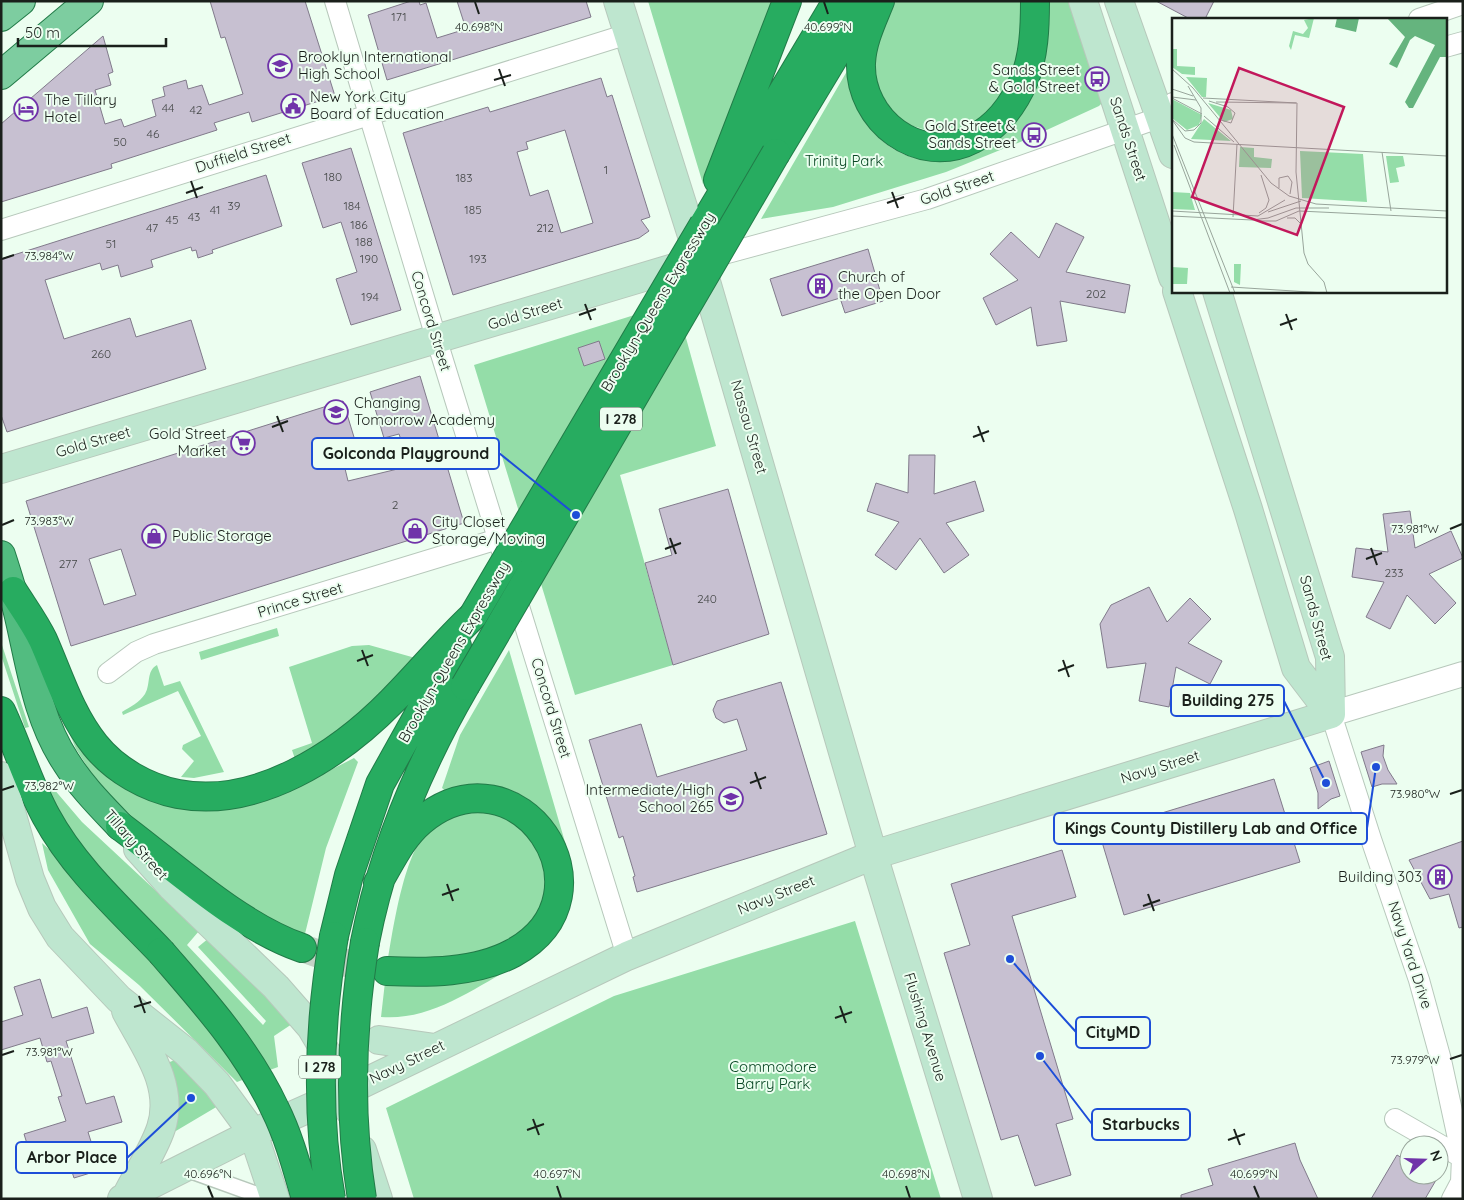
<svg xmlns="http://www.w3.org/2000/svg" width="1464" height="1200" font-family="Quicksand,sans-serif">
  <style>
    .green { fill: #94dda8 }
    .building { fill: #c7c0d1; stroke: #817a8b; fill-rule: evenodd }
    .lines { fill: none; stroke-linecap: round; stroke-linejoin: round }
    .motorway-tunnel { stroke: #c2d2c5; stroke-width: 28; stroke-dasharray: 28 14; stroke-linecap: butt }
    .pedestrian-casing { stroke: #b7c8bb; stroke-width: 18 }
    .minor-casing { stroke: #b7c8bb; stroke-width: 22 }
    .tertiary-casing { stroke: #b7c8bb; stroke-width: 26 }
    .secondary-casing { stroke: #b7c8bb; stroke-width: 30 }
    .primary-casing { stroke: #227b48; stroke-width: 30 }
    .trunk-casing { stroke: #227b48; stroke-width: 30 }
    .motorway-casing { stroke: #227b48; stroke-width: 30 }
    .pedestrian { stroke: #fff; stroke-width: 15 }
    .minor { stroke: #fff; stroke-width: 20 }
    .tertiary { stroke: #fff; stroke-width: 24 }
    .secondary { stroke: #bee6cf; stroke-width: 28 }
    .primary { stroke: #7dcda0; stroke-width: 28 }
    .trunk { stroke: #52bc80; stroke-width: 28 }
    .motorway { stroke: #27ac60; stroke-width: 28 }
    .motorway-bridge-casing { stroke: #227b48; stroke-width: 30; stroke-linecap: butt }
    .motorway-bridge { stroke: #27ac60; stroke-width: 28 }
    .ticks { fill: none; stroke: #1a201b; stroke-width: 2 }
    .labels { text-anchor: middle; stroke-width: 4; stroke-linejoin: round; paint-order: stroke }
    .number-label { font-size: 12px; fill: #454848 }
    .shield { fill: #ecfef0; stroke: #59635b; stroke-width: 1 }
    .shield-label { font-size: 14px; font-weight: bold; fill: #1a201b }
    .poi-label { font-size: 15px; fill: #1a201b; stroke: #ecfef0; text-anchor: start }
    .street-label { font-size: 15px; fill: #1a201b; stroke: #ecfef0 }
    .park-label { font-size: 15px; fill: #084623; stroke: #ecfef0 }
    .inset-road { fill: none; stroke: #98a59b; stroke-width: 1 }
    .view { fill: #c2185b; fill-opacity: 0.15; stroke: #c2185b; stroke-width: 2.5 }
    .inset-edge { fill: none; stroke: #1a201b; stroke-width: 2.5 }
    .ticks-label { font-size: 12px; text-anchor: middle; fill: #1a201b; stroke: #ecfef0; stroke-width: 4; stroke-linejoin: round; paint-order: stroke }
    .leader { fill: none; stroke: #1d4ed8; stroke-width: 2 }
    .callout-dot { fill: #1d4ed8; stroke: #ecfef0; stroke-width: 2 }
    .callout { fill: #ecfef0; stroke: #1d4ed8; stroke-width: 2 }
    .callout-label { font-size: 16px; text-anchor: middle; font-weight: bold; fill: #1a201b }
  </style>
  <rect width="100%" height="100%" fill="#ecfef0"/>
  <path class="green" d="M648,1H775L703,184Z
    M892,1H1025L1019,70L989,116L961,131L947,132L929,131L910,125L895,115L875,84L873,46Z
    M1047,1H1074L1103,102L1099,106L1025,140L946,172L833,207L761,219L850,66C855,85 856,108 867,124C910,185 993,162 1026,106C1031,98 1031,86 1033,76C1038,51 1042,26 1047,1Z
    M676,302L716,446L620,475L673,665L575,695L474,365Z
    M277,628L279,636L201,660L199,652Z
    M1,642L29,727L25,728L1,655Z
    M369,645L419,659L353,725L295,759L292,750L312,743L289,667L352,646Z
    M509,650L567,849C543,798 503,772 447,792L442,788L460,735Z
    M157,665L164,686L180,681L224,772L194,778L181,777L194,761L182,749L183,745L201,736L178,691L123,715L122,712C130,707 140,702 145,694C151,684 146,671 157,665Z
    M49,685L113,779L278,793L315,778L354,758L358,762L326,848L303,942L189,869L119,805L90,771L76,749Z
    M53,788L82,822L199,931L187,945L263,1025L266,1021L198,947L209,938L295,1022L274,1036L278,1067L237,1082L139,985L90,944L48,870L42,843L69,867L89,861L60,817L47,791Z
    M467,811C482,811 495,811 508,818C523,824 529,835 536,848C539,855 544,862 546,869C556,898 530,931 506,944C474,960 423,958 388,959C393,929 405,847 430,830C441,822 455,817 467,811Z
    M855,921L941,1199H414L386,1108L614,996Z
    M515,966C473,989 431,1021 381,1017L385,982Z
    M175,1060L218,1106L164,1138L167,1063Z"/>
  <path class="building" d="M210,1H305L335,96L252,122L249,112L214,123L217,130L111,164L112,168L1,202V124L103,36L113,72L108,74L111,85L95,90L105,124L121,119L124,127L156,116L152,100L165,96L163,87L186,80L188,89L202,85L209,105L243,94L225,37L221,38Z
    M411,1H419L420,5L426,3L437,38L466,29L457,1H586L591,17L387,80L368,15Z
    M1156,1H1214L1205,19H1190Z
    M601,78L607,97L612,95L650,217L641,220L649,231L639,238L453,295L403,133L488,107L490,112ZM565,130L593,223L561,233L548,190L530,196L517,152L528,149L526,142Z
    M351,148L401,310L351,325L336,279L357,272L341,222L323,228L302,163Z
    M266,175L282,226L212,250L213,253L198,258L196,250L192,251L191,247L151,260L153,267L121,277L118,265L102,270L100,263L45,280L64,339L130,318L136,337L191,320L206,369L7,432L1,415V259Z
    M1056,223L1084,237L1066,272L1130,285L1125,313L1060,301L1067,341L1037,346L1031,307L996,325L983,298L1018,280L990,254L1011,232L1039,258Z
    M868,249L883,301L845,313L840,298L782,316L770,279Z
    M599,341L605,359L584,366L578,348Z
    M420,376L464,523L71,646L26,501L343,401L357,447L341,452L348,481L410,466L399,434L384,438L370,392ZM121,549L136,595L104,605L89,559Z
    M909,455H935L934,494L975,481L984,511L946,523L969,555L944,573L920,538L896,570L875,555L899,522L867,511L876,483L908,493Z
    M728,489L769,634L673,665L645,563L672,555L659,509Z
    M1410,511L1415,548L1451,531L1463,558L1429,574L1456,603L1435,624L1407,595L1390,629L1366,617L1384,582L1352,577L1356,548L1388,552L1383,514Z
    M1149,587L1167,622L1190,598L1211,619L1188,643L1222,661L1210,684L1176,667L1169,707L1139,701L1146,663L1107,668L1100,624L1111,605Z
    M781,682L827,834L637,892L633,877L635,876L623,836L619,838L589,740L641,724L657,777L747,750L737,719L724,723L716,718L713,710L717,701Z
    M1384,745L1383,756L1388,770L1397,784H1382L1372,787L1361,752Z
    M1329,761L1340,796L1331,799L1318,809V793L1310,768Z
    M1274,779L1300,862L1124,915L1099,832Z
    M1463,841V927L1459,928L1449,894L1430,899L1409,860Z
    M1062,850L1076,897L1012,916L1073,1119L1056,1124L1071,1175L1035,1186L1018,1135L1001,1140L944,953L970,945L951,884Z
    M40,979L52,1018L87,1007L94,1033L66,1041L86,1104L114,1096L122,1122L88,1132L100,1170L74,1178L65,1150L32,1160L24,1134L66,1121L58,1097L62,1096L51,1061L47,1062L40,1038L1,1050V1022L23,1015L14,987Z
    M1295,1143L1300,1160L1318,1199H1181V1195L1213,1185L1208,1169Z
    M1397,1155L1409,1162V1175H1439L1425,1199H1371Z"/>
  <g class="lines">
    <path class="motorway-tunnel" d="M302,948L342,962L385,971"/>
    <g class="pedestrian-casing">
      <path id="pedestrian" d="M186,1169L269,1199"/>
    </g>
    <g class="minor-casing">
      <path id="minor" d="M335,1L437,341L627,956
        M1419,19L1463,4
        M1445,47L1463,42
        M1,230L628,34
        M709,258L927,199L1161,117L1173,103
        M108,673L136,652L154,644L498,539
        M1331,714L1371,839L1419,980L1441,1060L1462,1157L1461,1182L1452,1199
        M1395,1119L1463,1158"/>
    </g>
    <g class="tertiary-casing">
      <path id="tertiary" d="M1331,714L1463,674"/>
    </g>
    <g class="secondary-casing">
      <path id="secondary" d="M618,1L700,261L873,855L978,1199
        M1083,1L1173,277
        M1119,1L1173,154
        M1177,291L1248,509L1296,668L1331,714
        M1217,291L1330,657L1331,714
        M1,469L694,262
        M1,776L30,879L42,908L60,937L119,999L186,1052L217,1084L253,1133L275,1199
        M138,849L172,887L276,987L311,1027L330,1059L349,1110
        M126,1011C145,1047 175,1085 161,1128C153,1152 137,1174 126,1197
        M379,1040L435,1048
        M362,1150L378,1199
        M122,1199L253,1133L343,1093L627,956L873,855L1331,714"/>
    </g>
    <g class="primary-casing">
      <path id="primary" d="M1,17L21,1
        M1,75L89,1"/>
    </g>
    <g class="trunk-casing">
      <path id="trunk" d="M1,555C8,577 15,598 20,621C31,669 38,720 66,762C81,786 101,806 120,826"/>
    </g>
    <g class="motorway-casing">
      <path id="motorway" d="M880,1C872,21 862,41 861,63C859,120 919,167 973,139C997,127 1014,104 1024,80C1034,56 1035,27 1035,1
        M776,153L866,4
        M718,180L787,1
        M704,224L837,1
        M13,591C23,607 35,623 43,640C59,676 70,714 95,745C115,770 147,788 178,794C257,809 339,755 392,701C420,673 444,643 473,616
        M1,711C17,745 28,783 46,816C74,868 121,910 161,952
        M120,826C174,866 238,926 302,948
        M378,883C391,861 401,838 421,821C518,741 621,894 513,953C476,973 427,973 387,971
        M334,936L349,875L380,784L457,646
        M365,942C383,850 418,767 465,686"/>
    </g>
    <use href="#pedestrian" class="pedestrian"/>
    <use href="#minor" class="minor"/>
    <use href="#tertiary" class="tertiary"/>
    <use href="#secondary" class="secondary"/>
    <use href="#primary" class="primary"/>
    <use href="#trunk" class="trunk"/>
    <use href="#motorway" class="motorway"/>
    <g class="motorway-bridge-casing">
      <path id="motorway-bridge" d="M473,616L704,224
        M465,686L776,153
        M161,952C204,1002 247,1049 275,1109C289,1137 297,1168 306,1199
        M331,1199C315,1111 319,1024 334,936
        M362,1199C348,1113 351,1028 365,942"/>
    </g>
    <use href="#motorway-bridge" class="motorway-bridge"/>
  </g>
  <path class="ticks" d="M475,2L479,14M824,2L828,14M499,69L505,86M494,80L511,75M191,181L197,198M892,192L898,208M186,193L203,187M887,203L904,197M2,259L14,255M585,304L591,320M1286,314L1292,330M579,315L596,309M1280,325L1297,319M277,416L283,432M978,426L984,442M272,427L288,421M973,437L989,431M2,525L14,520M1450,529L1462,524M670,538L676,554M1371,548L1377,565M665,549L681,543M1366,559L1382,553M362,650L368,666M1063,660L1069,677M357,661L373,655M1058,671L1074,665M755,772L761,789M750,783L766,777M2,790L14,786M1450,794L1462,790M447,884L453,901M1148,894L1154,911M442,895L459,889M1143,906L1160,900M139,996L145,1013M840,1006L846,1023M134,1007L151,1002M835,1018L852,1012M2,1055L14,1051M1450,1059L1462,1055M533,1119L539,1135M1234,1129L1240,1145M527,1130L544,1124M1228,1140L1245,1134M208,1186L213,1198M557,1186L561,1198M906,1186L910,1198M1254,1186L1259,1198"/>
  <defs>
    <g id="school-ring" transform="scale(1.25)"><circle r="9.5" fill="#ecfef0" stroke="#7033a9" stroke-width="1.5"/><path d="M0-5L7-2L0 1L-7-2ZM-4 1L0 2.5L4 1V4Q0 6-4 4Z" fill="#7033a9"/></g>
    <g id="bus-ring" transform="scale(1.25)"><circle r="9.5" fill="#ecfef0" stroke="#7033a9" stroke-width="1.5"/><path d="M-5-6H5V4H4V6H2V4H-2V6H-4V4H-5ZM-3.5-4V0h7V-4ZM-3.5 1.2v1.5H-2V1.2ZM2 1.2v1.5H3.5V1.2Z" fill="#7033a9"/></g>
    <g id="civic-ring" transform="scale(1.25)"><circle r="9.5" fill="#ecfef0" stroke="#7033a9" stroke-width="1.5"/><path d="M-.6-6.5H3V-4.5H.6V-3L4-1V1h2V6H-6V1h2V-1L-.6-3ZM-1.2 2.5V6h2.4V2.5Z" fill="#7033a9"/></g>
    <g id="hotel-ring" transform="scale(1.25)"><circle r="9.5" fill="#ecfef0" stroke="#7033a9" stroke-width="1.5"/><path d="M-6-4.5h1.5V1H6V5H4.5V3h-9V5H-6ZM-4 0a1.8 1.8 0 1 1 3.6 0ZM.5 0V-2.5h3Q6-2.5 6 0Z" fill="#7033a9"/></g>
    <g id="building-ring" transform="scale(1.25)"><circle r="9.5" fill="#ecfef0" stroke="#7033a9" stroke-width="1.5"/><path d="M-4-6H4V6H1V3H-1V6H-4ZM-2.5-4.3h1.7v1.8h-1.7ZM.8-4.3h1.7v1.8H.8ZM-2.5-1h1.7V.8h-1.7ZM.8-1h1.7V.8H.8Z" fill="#7033a9"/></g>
    <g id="supermarket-ring" transform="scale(1.25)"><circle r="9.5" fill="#ecfef0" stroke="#7033a9" stroke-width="1.5"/><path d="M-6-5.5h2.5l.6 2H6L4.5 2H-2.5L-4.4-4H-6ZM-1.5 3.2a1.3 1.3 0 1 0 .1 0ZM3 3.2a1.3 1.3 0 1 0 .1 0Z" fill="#7033a9"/></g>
    <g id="shop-ring" transform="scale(1.25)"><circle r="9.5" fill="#ecfef0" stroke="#7033a9" stroke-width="1.5"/><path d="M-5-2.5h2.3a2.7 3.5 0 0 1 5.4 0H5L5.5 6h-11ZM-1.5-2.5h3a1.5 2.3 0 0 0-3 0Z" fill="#7033a9"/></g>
  </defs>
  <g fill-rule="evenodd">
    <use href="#school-ring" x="280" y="66"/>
    <use href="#bus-ring" x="1097" y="79"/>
    <use href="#civic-ring" x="293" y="106"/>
    <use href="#hotel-ring" x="26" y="109"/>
    <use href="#bus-ring" x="1034" y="135"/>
    <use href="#building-ring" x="820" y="286"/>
    <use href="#school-ring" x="336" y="412"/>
    <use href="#supermarket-ring" x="243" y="443"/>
    <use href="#shop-ring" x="415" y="531"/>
    <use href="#shop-ring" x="154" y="536"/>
    <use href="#school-ring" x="731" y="799"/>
    <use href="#building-ring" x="1440" y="877"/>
  </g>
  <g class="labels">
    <g class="number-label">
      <text x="399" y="21">171</text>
      <text x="168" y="112">44</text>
      <text x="196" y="114">42</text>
      <text x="153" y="138">46</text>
      <text x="120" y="146">50</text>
      <text x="606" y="174">1</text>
      <text x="333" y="181">180</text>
      <text x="464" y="182">183</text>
      <text x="234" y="210">39</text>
      <text x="352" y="210">184</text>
      <text x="215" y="214">41</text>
      <text x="473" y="214">185</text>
      <text x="194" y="221">43</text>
      <text x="172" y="224">45</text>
      <text x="359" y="229">186</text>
      <text x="152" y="232">47</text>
      <text x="545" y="232">212</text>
      <text x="364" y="246">188</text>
      <text x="111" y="248">51</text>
      <text x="369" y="263">190</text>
      <text x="478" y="263">193</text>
      <text x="1096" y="298">202</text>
      <text x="370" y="301">194</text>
      <text x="101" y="358">260</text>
      <text x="395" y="509">2</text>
      <text x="68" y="568">277</text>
      <text x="1394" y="577">233</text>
      <text x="707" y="603">240</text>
    </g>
    <g class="shield">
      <rect x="600" y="407.5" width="42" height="23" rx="4"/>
      <rect x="299" y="1055.5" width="42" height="23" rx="4"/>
    </g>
    <g class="shield-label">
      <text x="621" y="424">I 278</text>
      <text x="320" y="1072">I 278</text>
    </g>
    <g class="poi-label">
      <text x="298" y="62">Brooklyn International<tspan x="298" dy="17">High School</tspan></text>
      <text x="1080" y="75" text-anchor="end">Sands Street<tspan x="1080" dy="17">&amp; Gold Street</tspan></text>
      <text x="310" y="102">New York City<tspan x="310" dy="17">Board of Education</tspan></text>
      <text x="44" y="105">The Tillary<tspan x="44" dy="17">Hotel</tspan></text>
      <text x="1016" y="131" text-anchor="end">Gold Street &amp;<tspan x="1016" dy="17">Sands Street</tspan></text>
      <text x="838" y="282">Church of<tspan x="838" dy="17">the Open Door</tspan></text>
      <text x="354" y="408">Changing<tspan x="354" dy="17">Tomorrow Academy</tspan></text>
      <text x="226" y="439" text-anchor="end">Gold Street<tspan x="226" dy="17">Market</tspan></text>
      <text x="432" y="527">City Closet<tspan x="432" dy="17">Storage/Moving</tspan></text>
      <text x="172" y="541">Public Storage</text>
      <text x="714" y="795" text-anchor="end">Intermediate/High<tspan x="714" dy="17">School 265</tspan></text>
      <text x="1422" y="882" text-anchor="end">Building 303</text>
    </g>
    <g class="street-label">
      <text transform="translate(1128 139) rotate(72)" y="5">Sands Street</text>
      <text transform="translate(243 153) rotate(-18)" y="5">Duffield Street</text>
      <text transform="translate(957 188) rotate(-19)" y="5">Gold Street</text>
      <text transform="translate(658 302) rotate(-59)" y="5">Brooklyn-Queens Expressway</text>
      <text transform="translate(525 314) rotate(-17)" y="5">Gold Street</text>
      <text transform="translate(431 321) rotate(73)" y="5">Concord Street</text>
      <text transform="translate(749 427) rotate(74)" y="5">Nassau Street</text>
      <text transform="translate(93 442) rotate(-16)" y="5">Gold Street</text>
      <text transform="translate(300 600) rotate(-17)" y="5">Prince Street</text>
      <text transform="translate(1316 618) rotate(75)" y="5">Sands Street</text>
      <text transform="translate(454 652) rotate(-60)" y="5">Brooklyn-Queens Expressway</text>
      <text transform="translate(551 708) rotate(73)" y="5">Concord Street</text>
      <text transform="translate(1160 767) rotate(-17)" y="5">Navy Street</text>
      <text transform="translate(136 845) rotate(49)" y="5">Tillary Street</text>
      <text transform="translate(776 895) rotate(-22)" y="5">Navy Street</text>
      <text transform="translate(1410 955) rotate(72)" y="5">Navy Yard Drive</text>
      <text transform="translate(925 1027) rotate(73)" y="5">Flushing Avenue</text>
      <text transform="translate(407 1062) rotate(-26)" y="5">Navy Street</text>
    </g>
    <g class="park-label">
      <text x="844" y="166">Trinity Park</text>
      <text x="773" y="1072">Commodore<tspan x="773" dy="17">Barry Park</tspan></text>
    </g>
  </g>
  <g transform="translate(1172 18)">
    <rect width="275" height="275" fill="#ecfef0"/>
    <path d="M142,0L137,20L123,17L119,32L117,28L121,13L131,16L136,10L132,2ZM0,31H5V48L23,49V57L10,56L0,49ZM14,59L35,60L34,79H30ZM0,81L30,97L27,107L15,112L0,100ZM36,85L59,92L61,101L52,104ZM32,101L59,123L19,121ZM68,129L82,130V139L100,141L99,150L67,149ZM128,133L191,136L195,184L130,180ZM214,138H231L233,148L224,150L227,164L218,165ZM0,174L18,175L23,192L0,191ZM62,246H69L68,267L62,264ZM0,249L16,250L15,266H0Z" fill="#94dda8"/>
    <path d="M165,0H187L184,14L163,9ZM215,0H275V39H268L241,90H237L233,84L263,27L243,18L238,22L225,50L217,46L233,19Z" fill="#65b47e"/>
    <path class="inset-road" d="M0,51L21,70L99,165L117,178L144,186L275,193M0,71L21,78M0,79L24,82M0,80L30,96M31,80L125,85M37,83L56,89L63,95L59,105L49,102M44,84L124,85M125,85L124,154L132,235L136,246L152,264L155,275M32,98L62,124M0,101L13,113L22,112L29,105V90L16,68M1,103L13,120L22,124L275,138M0,116L63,275M2,127L58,275M210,134L219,193M107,170V160L116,158L120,164L118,176M0,193L86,198L113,182M96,194L129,183M87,195L94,190L97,182L89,157M0,198L80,202L96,200L124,190H157M61,199L65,126M115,200H123L129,206M86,203H104L127,193L275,200M59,269L153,275"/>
    <path class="view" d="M67,50L172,89L125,217L20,179Z"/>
    <rect width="275" height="275" class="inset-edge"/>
  </g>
  <g class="ticks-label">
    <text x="479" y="31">40.698°N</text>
    <text x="828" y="31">40.699°N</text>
    <text x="49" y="260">73.984°W</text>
    <text x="49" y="525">73.983°W</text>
    <text x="1415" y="533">73.981°W</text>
    <text x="49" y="790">73.982°W</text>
    <text x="1415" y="798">73.980°W</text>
    <text x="49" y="1056">73.981°W</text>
    <text x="1415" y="1064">73.979°W</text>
    <text x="208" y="1178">40.696°N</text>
    <text x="557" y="1178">40.697°N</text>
    <text x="906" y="1178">40.698°N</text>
    <text x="1254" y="1178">40.699°N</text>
  </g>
  <path class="leader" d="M576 515L499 453M1326 783L1284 701M1376 767L1367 828M1010 959L1076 1032M1040 1056L1092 1124M191 1098L127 1158"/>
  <g class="callout-dot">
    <circle cx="576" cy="515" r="5"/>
    <circle cx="1326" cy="783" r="5"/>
    <circle cx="1376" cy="767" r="5"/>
    <circle cx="1010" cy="959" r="5"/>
    <circle cx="1040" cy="1056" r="5"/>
    <circle cx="191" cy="1098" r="5"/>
  </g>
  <g class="callout">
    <rect x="312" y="438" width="187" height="31" rx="5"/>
    <rect x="1171" y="685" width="113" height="31" rx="5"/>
    <rect x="1054" y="813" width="313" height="31" rx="5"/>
    <rect x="1076" y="1017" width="74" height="31" rx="5"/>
    <rect x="1092" y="1109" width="98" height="31" rx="5"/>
    <rect x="16" y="1142" width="111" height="31" rx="5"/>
  </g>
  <g class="callout-label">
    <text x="406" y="459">Golconda Playground</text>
    <text x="1228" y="706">Building 275</text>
    <text x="1211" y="834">Kings County Distillery Lab and Office</text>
    <text x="1113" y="1038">CityMD</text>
    <text x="1141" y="1130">Starbucks</text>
    <text x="72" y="1163">Arbor Place</text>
  </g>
  <rect width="1464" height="1200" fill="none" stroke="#1a201b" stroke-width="5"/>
  <g transform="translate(1424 1160) rotate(70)"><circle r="24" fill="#ecfef0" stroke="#98a59b"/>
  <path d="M0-4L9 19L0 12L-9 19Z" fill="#7033a9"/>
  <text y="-8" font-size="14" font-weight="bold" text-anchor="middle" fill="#1a201b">N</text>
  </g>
  <path d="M18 38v8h148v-8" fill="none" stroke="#1a201b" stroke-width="2.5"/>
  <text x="25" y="38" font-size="15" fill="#1a201b" stroke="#ecfef0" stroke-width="4" paint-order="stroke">50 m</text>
</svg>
